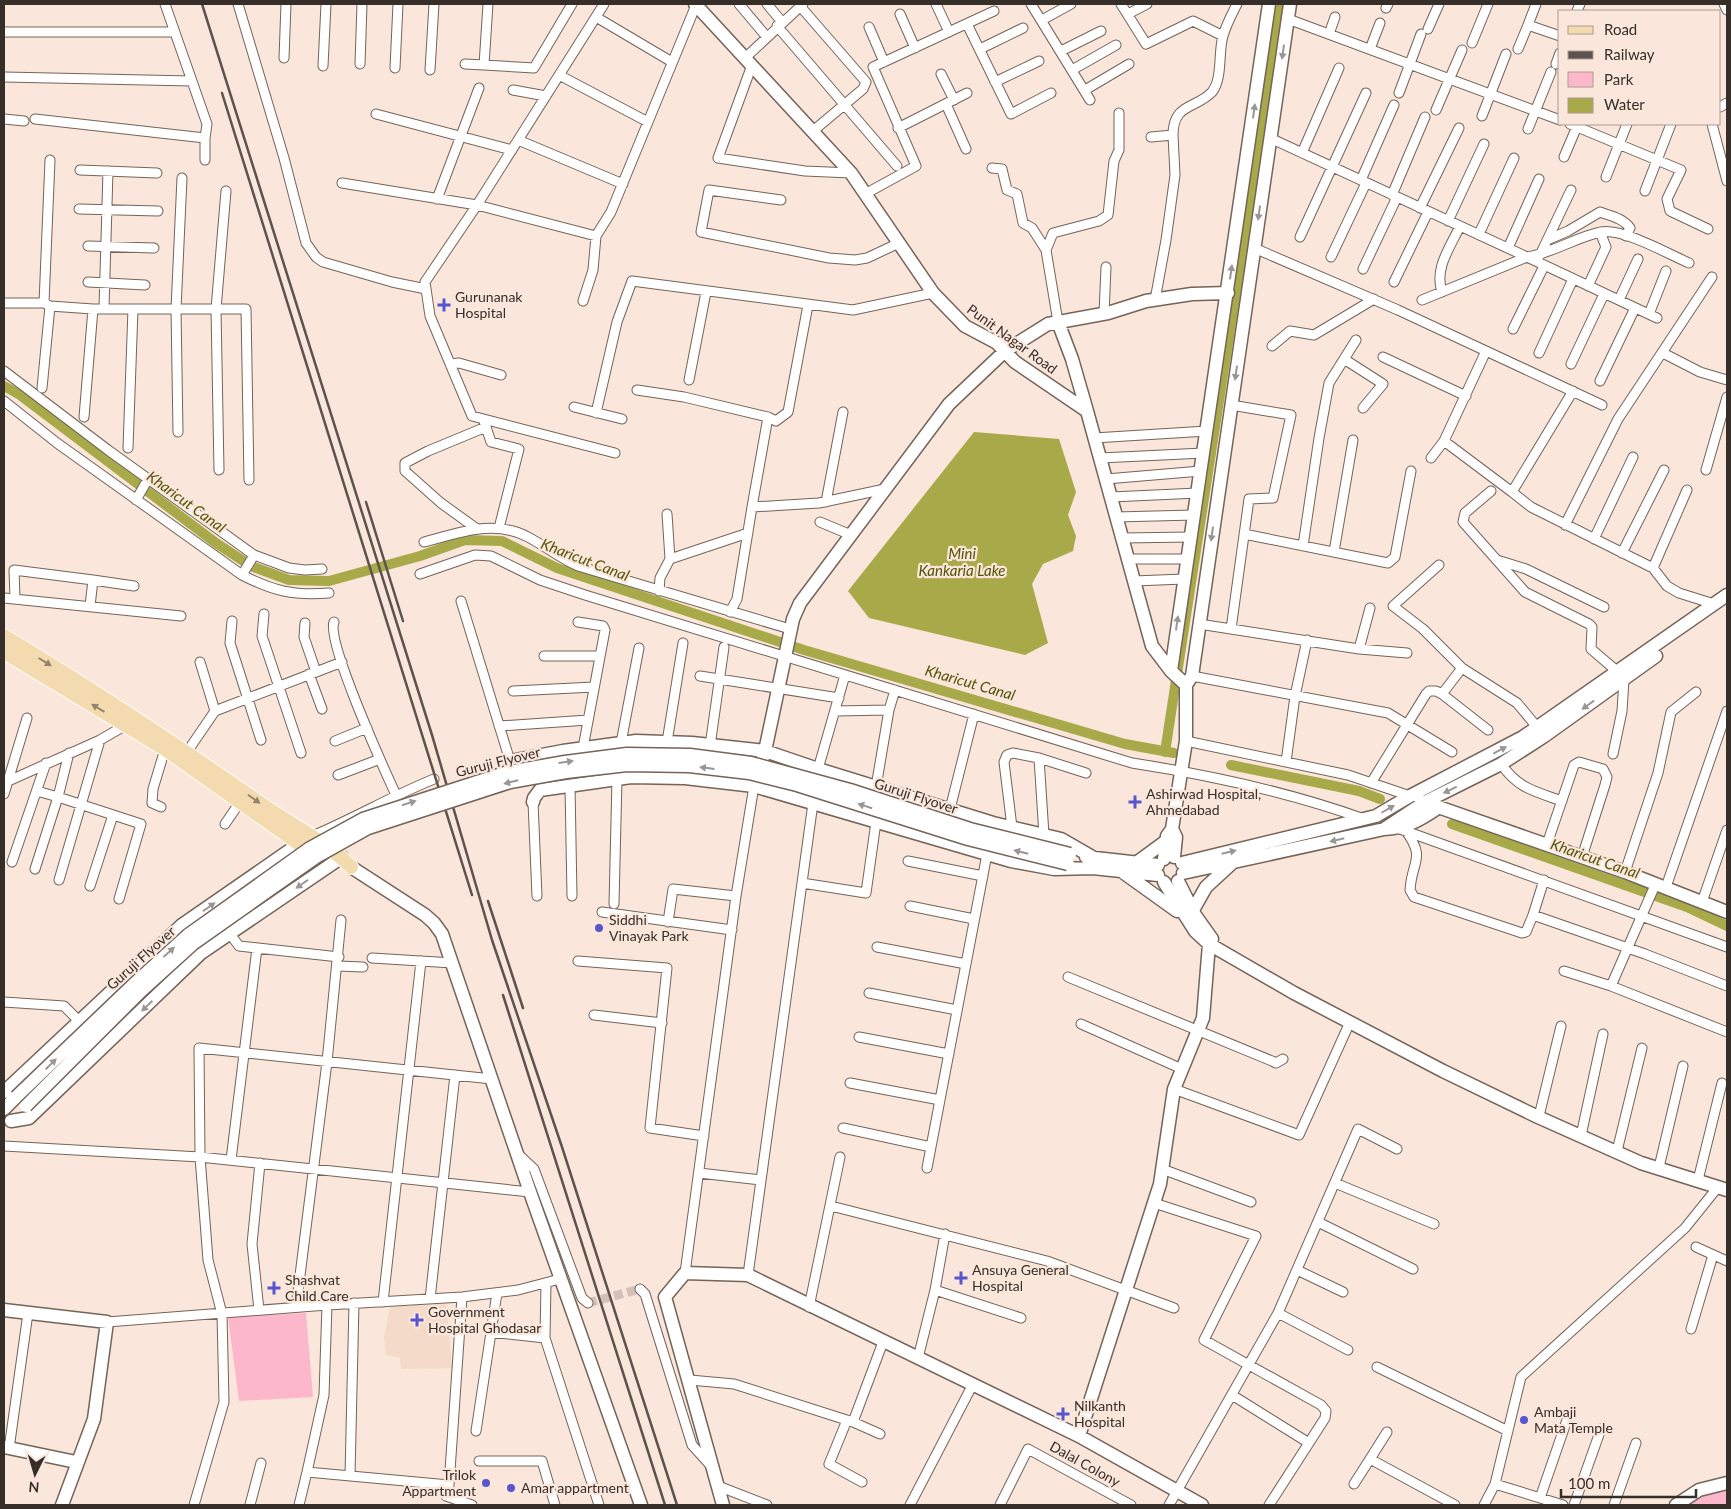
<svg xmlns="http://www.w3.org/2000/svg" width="1731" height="1509" font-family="Lato,sans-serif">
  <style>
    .built { fill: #f3dac9 }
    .green { fill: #fdb7ca }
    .water { fill: #a8a949 }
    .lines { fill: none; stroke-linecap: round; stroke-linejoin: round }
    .canal { stroke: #a8a949; stroke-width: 10 }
    .street-tunnel { stroke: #d3c1b7; stroke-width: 9; stroke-dasharray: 9 4.5; stroke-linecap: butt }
    .street-casing { stroke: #746459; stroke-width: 11 }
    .secondary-casing { stroke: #746459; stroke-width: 15 }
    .primary-casing { stroke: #fff; stroke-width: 16 }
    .street { stroke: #fff; stroke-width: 9 }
    .secondary { stroke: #fff; stroke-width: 12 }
    .primary { stroke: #f3dbaf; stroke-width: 14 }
    .rail { stroke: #5d534d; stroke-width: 2.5 }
    .secondary-bridge-casing { stroke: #746459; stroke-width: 15; stroke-linecap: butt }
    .secondary-bridge { stroke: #fff; stroke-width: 12 }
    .oneway { fill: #9a9694 }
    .oneway2 { fill: #94846c }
    .poi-dot { fill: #5756cd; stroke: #fae6da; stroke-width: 2 }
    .labels { text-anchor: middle; stroke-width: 4.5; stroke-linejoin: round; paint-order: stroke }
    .poi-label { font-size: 14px; fill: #352e29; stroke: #fae6da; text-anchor: start }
    .street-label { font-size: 14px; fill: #352e29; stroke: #fae6da }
    .water-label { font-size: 15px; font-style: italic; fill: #545409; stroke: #fae6da }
  </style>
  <rect width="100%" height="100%" fill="#fae6da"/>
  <path class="built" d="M446,1301L452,1368L401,1369L400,1358L386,1355L384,1337L391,1303Z"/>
  <path class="green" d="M306,1313L313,1397L239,1401L228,1317Z
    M1727,1490V1505H1686L1705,1494Z"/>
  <path class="water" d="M974,432L1059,439L1076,492L1068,515L1076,536L1073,551L1043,564L1032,584L1048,643L1025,655L869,618L848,591Z"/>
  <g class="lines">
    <path class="canal" d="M4,386L20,395L216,543L251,566L289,580L329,581L420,556L465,540L502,541L557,568L804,650L1125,744L1174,753
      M1165,752L1280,4
      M1231,765L1359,791L1380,799
      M1452,824L1687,907L1727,926"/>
    <path class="street-tunnel" d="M588,1303L640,1289"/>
    <g class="street-casing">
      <path id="street" d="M165,4L207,124L205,138
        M238,4L284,158L306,243L316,257L323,262L392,282L426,289
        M488,4L484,65L534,68L572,4
        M604,4L477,205L596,236L611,212L696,5
        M739,4L766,36
        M767,4L782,22
        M936,4L949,32
        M1031,4L1090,100
        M1121,4L1146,44L1193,21L1223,36
        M1724,4L1727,10
        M800,6L866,82L863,89L813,131
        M1386,8L1388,4
        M1577,11L1580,4
        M900,14L915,48
        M1128,14L1147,4
        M596,17L672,62
        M1288,19L1560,120
        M1042,20L1071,4
        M967,24L1011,114L1051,93
        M1528,25L1536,4
        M777,26L897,166
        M869,27L884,62
        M1428,29L1439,4
        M4,32H175
        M1329,34L1335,17
        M1472,43L1488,4
        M980,49L1023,28
        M1370,49L1380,23
        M1518,49L1528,25L1560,36
        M1061,51L1101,31
        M284,58L286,4
        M745,58L803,4
        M360,64L362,4
        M465,64L484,65
        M1556,64L1560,53
        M752,65L718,158L805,171L851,173
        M323,66L326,4
        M395,68L398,4
        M430,70L434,4
        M1072,70L1116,45
        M941,74L954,100
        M559,75L648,122
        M4,77L192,81
        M995,82L1039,61
        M513,90L546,96
        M1085,90L1129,64
        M1399,93L1421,34
        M946,104L966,149
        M1720,107L1727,103
        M1436,110L1462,50
        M376,114L512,150
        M1482,116L1506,54
        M4,119L24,121
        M35,119L205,138V160
        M1570,124L1681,170L1667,199L1670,211L1708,229
        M1712,124L1727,181
        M898,128L967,93
        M1528,129L1551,72
        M1173,135C1173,103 1196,109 1212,92C1223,78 1218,52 1223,36C1226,25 1232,14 1237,4
        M1151,137L1173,135L1175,175L1166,240L1155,300
        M1270,138L1527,257C1553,253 1576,237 1601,232C1623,228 1668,254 1689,263
        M518,140L623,184
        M1302,153L1339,68
        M1564,157L1578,124
        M992,168L1002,169L1007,190L1017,194L1023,223L1032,228L1046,250L1058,322
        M80,170L157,173
        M1606,177L1627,124
        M1361,180L1394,105
        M342,183L477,205L425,282L430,316L472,416L615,453
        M1645,191L1671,124
        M865,194L916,166L873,67L994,11
        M1392,195L1425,117
        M437,199L479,88
        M781,200L709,190L701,232L829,258L855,260L867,258L899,243
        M1420,208L1459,128
        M79,209L158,211
        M1448,221L1484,144
        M1479,234L1514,158
        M1300,237L1366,93
        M1547,240L1568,231L1600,212C1611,216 1623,218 1630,228L1626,236
        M88,246L154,248
        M1254,248L1398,310L1602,405
        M1508,248L1539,179
        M1046,250L1053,233L1099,221L1108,215L1114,161L1119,150V113
        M1540,255L1571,190
        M1331,257L1366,183
        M1363,269L1397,197
        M88,282L145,285
        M1394,282L1428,212
        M1588,286L1606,247L1600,232
        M1442,292C1434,268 1450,248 1460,226
        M1422,300L1527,257L1657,318
        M1619,300L1638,259
        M583,301L593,270L596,236
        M4,303H44L50,306L93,309H246L249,480
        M44,303L50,160
        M104,308L108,171
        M1104,314L1106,267
        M1649,314L1666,271
        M1513,329L1544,266
        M1272,346L1290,331L1314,335L1374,299
        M1486,351L1444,441L1512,492
        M1539,353L1573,279
        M1663,353L1700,372L1727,380
        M1383,357L1466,396
        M1344,359L1383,384L1363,408
        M450,364L459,363L501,375
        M1571,364L1604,294
        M4,371L108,450L254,555L289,568L305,570L322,569
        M689,380L706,292
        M1600,381L1635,308
        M42,388L50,306
        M637,390L684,397L768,417L752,507
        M1573,391L1512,492L1531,507L1653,568L1667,586L1679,593L1714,604
        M4,401L57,443L242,575C273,591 294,596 329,593
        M574,407L622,419
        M596,413L617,322L632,281L853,310L933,293
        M84,417L93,309
        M768,417L776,421L788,412L808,305
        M484,421L491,442L519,449L499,528
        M178,432L176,309L182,178
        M1094,438L1207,431
        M128,448L133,309
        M1100,458L1204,453
        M1431,458L1444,441
        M219,470L216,309L226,191
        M1706,470L1727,397
        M1106,479L1201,471
        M1491,491L1465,513L1463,522L1525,592L1589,624L1592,627L1591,649L1618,672
        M1111,497L1198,493
        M136,500L148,479
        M826,502L843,412
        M667,514L670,559
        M1116,517L1194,515
        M820,522L851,535
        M1565,525L1618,419L1712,277
        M477,529L441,503L405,471V463L428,451L486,427
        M1244,534L1388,563L1395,557L1411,471
        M1122,538L1191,537
        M1594,539L1633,457
        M424,542C459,533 494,519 528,537C545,546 560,558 578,566L790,629
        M1303,546L1319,438L1329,383L1356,340
        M1334,552L1353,440
        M1622,553L1664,470
        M1128,559H1187
        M1497,560L1526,569L1604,607
        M1439,565L1393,606L1423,629L1462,668L1442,694L1488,730
        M1653,568L1687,490
        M420,574L475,555L491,556L540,580L585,595L1132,763C1210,775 1289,792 1364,819
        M242,575L254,555
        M93,580L134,586
        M1134,581L1184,579
        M659,591L660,578L670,559L748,533
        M4,598L181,616
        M15,598L14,570L93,580L90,606
        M461,601L510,761
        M730,612L737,599L752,507L819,503L885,489
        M264,614L262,636L301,753
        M232,621L230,643L261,740
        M334,622C326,641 384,769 396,795
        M578,622L603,626L605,630L583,748
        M305,623L304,637L316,672
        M1199,624L1359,649L1407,653
        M1231,629L1249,499L1273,498L1291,415L1231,405
        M1359,649L1370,608
        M544,656H600
        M200,662L215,711
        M1462,668L1517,703L1537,727
        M309,674L322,709
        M700,676L839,698
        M1192,676L1388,713L1452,752
        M513,691L594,687
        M889,710L895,690
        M835,711L889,710L876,787
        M499,726L588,720
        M335,741L367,728
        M1186,741L1348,775L1410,796
        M667,742L683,643
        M621,743L639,648
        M710,746L724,647
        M187,752L215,711L342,662
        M69,753L58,797L141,824L119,899
        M1613,754L1622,711L1624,680
        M1039,758L1086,773
        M1286,762L1295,696L1307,640
        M1501,764C1519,789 1534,791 1562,801
        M818,769L845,675
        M338,775L380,759
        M4,783L100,740L126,725
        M1371,783L1426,694L1429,691H1436L1442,694
        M570,786L572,896
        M4,794L27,718
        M533,802L537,896
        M161,807L152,803L153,789L165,749
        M950,809L974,714
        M225,824L240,802
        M1012,827L1004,762L1007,755L1013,753L1039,758L1044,835
        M1400,829L1727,947
        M1406,831C1426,859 1412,860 1410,890L1414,897L1522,933L1526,932L1533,915
        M310,837C353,819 392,796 434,779
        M1547,844L1574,765L1579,762L1603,769L1607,777L1605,785L1582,857
        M908,861L983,876
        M12,862L46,763
        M35,869L58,797L37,791
        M1625,872L1658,773L1671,712L1696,692
        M59,880L100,740
        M1544,880L1533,915L1645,954L1727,986
        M802,883L866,893L876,822
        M90,886L113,815
        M1666,887L1727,711
        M1702,902L1727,830
        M614,904L617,779
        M910,906L974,919
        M602,912L732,930
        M668,922L673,889L736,896
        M230,934L239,946L339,957
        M877,947L966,964
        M372,958L453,963
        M578,961L667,968L650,1128L704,1136
        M338,966L363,967
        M1564,971L1611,986L1727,1032
        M1068,977L1272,1061L1276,1063L1283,1059
        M1611,986L1656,883
        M869,993L957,1010
        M4,1002L64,1006L79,1021
        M594,1015L662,1023
        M1081,1024L1182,1069
        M859,1037L949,1054
        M850,1083L940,1100
        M1174,1089L1299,1135L1350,1022
        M1540,1112L1561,1026
        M843,1128L931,1147L987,854
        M1582,1131L1603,1034
        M4,1146L200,1157L530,1192
        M1618,1147L1642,1048
        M518,1154L534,1169L582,1298L588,1303
        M231,1160L257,948
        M1660,1163L1683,1066
        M927,1168L931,1147
        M1162,1169L1251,1202
        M699,1173L761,1180
        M1699,1176L1722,1083
        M1335,1183L1434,1224
        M1154,1203L1256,1236L1204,1340L1321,1405L1326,1411L1325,1418L1269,1505
        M831,1206L1047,1261L1174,1308
        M1318,1222L1413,1269
        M1696,1247L1727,1261
        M1297,1270L1343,1292
        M685,1273L736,896L754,786
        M748,1275L813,803
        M546,1283L545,1338L599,1505
        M640,1289L645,1294L692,1445L712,1467
        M935,1290L1021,1318
        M430,1299L455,1075
        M383,1302L421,961
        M327,1305L324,1395L307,1472L449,1485L446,1496L472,1505
        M296,1307L327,1062L341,920
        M809,1307L840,1157
        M259,1310L252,1244L260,1163
        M1278,1313L1358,1129L1397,1149
        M107,1322L327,1305L462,1297L518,1290L560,1279
        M1691,1329L1713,1255
        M491,1332L545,1338
        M918,1358L935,1290L945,1234
        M1377,1367L1508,1431
        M690,1380L734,1384L853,1422L880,1434
        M1232,1395L1309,1443
        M847,1420L829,1464L862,1482
        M853,1422L883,1342
        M476,1431L497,1293
        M9,1449L28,1313
        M1370,1459L1387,1432
        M479,1461H542L555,1505
        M350,1475L354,1303
        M1354,1484L1370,1459L1455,1505
        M1495,1484L1521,1377L1685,1228L1718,1187
        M449,1485L462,1297
        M718,1486L767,1505
        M1540,1498L1568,1417
        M194,1505L224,1402L222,1314L208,1260L200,1157L199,1048L492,1079
        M250,1505L261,1463
        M299,1505L307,1472
        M910,1505L973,1384
        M1000,1505L1028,1449L1131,1505
        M1169,1505L1278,1313L1348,1350
        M1484,1505L1495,1484L1563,1505
        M1574,1505L1601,1429
        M1614,1505L1636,1443"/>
    </g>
    <g class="secondary-casing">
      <path id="secondary" d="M695,4L851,173L933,293L965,326L997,343L1015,362L1087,411L1152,646L1171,671L1186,685V741L1172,829L1167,836L1164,859
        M1058,322L1072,359L1087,411
        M1171,671L1269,4
        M1186,685L1192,676L1290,4
        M510,761L563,751L636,741L692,743L765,751L818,769L993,823L1061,839L1094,858
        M754,786L765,751L793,619L800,603L949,404L1005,351L1048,324L1108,313L1146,301L1192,294L1228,293
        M1421,801L1625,872L1727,912
        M533,802L534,798L540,790L631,777L685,778L754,786L1011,861L1054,869L1093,868L1158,875
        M1172,829L1176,837L1174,857
        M1384,829L1425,802L1501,764L1543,737L1656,656
        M1086,857L1158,865
        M1136,863L1166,841
        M1182,863L1376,816L1410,796L1523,737L1727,595
        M351,867L425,915L434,923L442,934L530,1192L641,1505
        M1124,873L1177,911
        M1183,873L1384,829C1407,828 1420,820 1439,807
        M1178,881L1195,915L1212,939
        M1164,882L1195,931L1209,944L1294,993L1443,1071L1538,1117L1641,1163L1727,1190
        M1193,910L1206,887L1231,864
        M4,1092L182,925L306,839
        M4,1109L16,1097
        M11,1121L29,1118L201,953L342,857
        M4,1310L107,1322L94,1419L62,1505
        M1079,1436L1160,1184L1174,1089L1203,1018L1209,944
        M4,1447L76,1462
        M723,1505L665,1297L685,1273L748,1275L1079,1436L1202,1505
        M1676,1505L1699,1490L1727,1483"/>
    </g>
    <g class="primary-casing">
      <path id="primary" d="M4,636C94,690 181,748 267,808C292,825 332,846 351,867
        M4,652L165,749L298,843L318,854"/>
    </g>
    <use href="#street" class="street"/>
    <use href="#secondary" class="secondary"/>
    <use href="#primary" class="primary"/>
    <path class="rail" d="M202,4L432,735L492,940L562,1147L677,1505
      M222,93L472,895
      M366,502L403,621
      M488,901L523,1008
      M503,995L665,1505"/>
    <g class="secondary-bridge-casing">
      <path id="secondary-bridge" d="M16,1097L134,984L188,935L310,848L363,819L508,772L565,762L627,754L690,755L751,763L850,790L970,829L1070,854
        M26,1106L141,991L194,943L316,857L368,828L510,782L566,772L627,765L689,766L749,773L797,785L968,839L1068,864"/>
    </g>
    <use href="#secondary-bridge" class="secondary-bridge"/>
  </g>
  <defs><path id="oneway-solid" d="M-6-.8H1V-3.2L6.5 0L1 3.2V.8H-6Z" transform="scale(1.25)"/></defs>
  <g class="oneway">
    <use href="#oneway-solid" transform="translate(1283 52) rotate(98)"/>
    <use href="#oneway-solid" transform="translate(1254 111) rotate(-82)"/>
    <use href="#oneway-solid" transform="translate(1259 213) rotate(98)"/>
    <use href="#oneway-solid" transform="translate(1231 272) rotate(-82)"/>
    <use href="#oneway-solid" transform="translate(1236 373) rotate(98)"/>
    <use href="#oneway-solid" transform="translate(1212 534) rotate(98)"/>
    <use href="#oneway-solid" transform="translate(1177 623) rotate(-82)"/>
    <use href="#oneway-solid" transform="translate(1588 705) rotate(144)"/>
    <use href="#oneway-solid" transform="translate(1500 750) rotate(-28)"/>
    <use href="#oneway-solid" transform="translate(566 762) rotate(-8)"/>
    <use href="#oneway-solid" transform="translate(707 768) rotate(-173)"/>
    <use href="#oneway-solid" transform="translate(511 782) rotate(166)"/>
    <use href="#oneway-solid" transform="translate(1450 790) rotate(154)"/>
    <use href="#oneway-solid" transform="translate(409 803) rotate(-18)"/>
    <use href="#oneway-solid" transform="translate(865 806) rotate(-162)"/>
    <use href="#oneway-solid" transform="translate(1388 809) rotate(-30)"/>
    <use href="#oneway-solid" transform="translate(1337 840) rotate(167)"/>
    <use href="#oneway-solid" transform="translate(1021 852) rotate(-166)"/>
    <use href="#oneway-solid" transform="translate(1229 852) rotate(-13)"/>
    <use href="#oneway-solid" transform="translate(302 884) rotate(145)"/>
    <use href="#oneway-solid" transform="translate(209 907) rotate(-35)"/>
    <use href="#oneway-solid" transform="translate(169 952) rotate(-42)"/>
    <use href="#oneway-solid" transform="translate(147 1006) rotate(136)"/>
    <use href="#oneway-solid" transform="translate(51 1064) rotate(-44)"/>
  </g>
  <g class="oneway2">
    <use href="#oneway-solid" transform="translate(45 662) rotate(32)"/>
    <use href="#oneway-solid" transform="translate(98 708) rotate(-149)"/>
    <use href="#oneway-solid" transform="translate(254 799) rotate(35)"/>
  </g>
  <g class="poi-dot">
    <path d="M441.5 297.5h5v5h5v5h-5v5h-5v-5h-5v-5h5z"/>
    <path d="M1132.5 794.5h5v5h5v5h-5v5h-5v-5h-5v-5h5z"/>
    <circle cx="599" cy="928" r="5"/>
    <path d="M958.5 1270.5h5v5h5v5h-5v5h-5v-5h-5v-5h5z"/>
    <path d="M271.5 1280.5h5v5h5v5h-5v5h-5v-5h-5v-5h5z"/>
    <path d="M414.5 1312.5h5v5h5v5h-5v5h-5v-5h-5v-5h5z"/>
    <path d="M1060.5 1406.5h5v5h5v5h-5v5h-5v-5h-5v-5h5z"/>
    <circle cx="1524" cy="1420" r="5"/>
    <circle cx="486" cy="1483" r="5"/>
    <circle cx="511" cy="1488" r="5"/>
  </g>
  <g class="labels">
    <g class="poi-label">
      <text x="455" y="302">Gurunanak<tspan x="455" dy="16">Hospital</tspan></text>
      <text x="1146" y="799">Ashirwad Hospital,<tspan x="1146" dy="16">Ahmedabad</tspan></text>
      <text x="609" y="925">Siddhi<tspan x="609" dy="16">Vinayak Park</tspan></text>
      <text x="972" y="1275">Ansuya General<tspan x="972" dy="16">Hospital</tspan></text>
      <text x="285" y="1285">Shashvat<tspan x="285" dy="16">Child Care</tspan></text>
      <text x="428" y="1317">Government<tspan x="428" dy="16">Hospital Ghodasar</tspan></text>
      <text x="1074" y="1411">Nilkanth<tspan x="1074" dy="16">Hospital</tspan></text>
      <text x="1534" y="1417">Ambaji<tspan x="1534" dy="16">Mata Temple</tspan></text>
      <text x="476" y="1480" text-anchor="end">Trilok<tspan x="476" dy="16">Appartment</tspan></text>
      <text x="521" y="1493">Amar appartment</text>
    </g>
    <g class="street-label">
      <text transform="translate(1012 339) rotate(36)" y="5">Punit Nagar Road</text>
      <text transform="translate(498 762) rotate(-14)" y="5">Guruji Flyover</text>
      <text transform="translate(916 796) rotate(18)" y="5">Guruji Flyover</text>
      <text transform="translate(141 958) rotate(-42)" y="5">Guruji Flyover</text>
      <text transform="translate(1085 1464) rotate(29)" y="5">Dalal Colony</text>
    </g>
    <g class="water-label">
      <text transform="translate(186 502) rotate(36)" y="5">Kharicut Canal</text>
      <text x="962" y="559">Mini<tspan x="962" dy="17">Kankaria Lake</tspan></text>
      <text transform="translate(585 560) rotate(21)" y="5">Kharicut Canal</text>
      <text transform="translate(970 683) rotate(16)" y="5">Kharicut Canal</text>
      <text transform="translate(1595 859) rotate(19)" y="5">Kharicut Canal</text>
    </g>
  </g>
  <rect width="1731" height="1509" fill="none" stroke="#352e29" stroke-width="10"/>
  <rect x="1558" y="10" width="162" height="115" fill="#fae6da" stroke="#ab9c93"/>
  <rect x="1568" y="26" width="25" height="8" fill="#f3dbaf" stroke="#ab9c93"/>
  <text x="1604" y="35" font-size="15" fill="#352e29">Road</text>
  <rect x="1568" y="51" width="25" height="8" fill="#5d534d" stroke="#ab9c93"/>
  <text x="1604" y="60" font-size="15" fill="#352e29">Railway</text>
  <rect x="1568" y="72" width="25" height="15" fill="#fdb7ca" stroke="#ab9c93"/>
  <text x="1604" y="85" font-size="15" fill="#352e29">Park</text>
  <rect x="1568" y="98" width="25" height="15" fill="#a8a949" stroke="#ab9c93"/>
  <text x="1604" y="110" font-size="15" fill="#352e29">Water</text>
  <g transform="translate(35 1474) rotate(185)" stroke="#fae6da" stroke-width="4" paint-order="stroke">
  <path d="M0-4L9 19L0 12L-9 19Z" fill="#352e29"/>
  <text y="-8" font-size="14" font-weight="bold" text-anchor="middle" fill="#352e29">N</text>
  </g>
  <path d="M1561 1489v8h135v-8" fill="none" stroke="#352e29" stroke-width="2.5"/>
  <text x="1568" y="1489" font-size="15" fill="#352e29" stroke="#fae6da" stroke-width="4" paint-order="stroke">100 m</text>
</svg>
